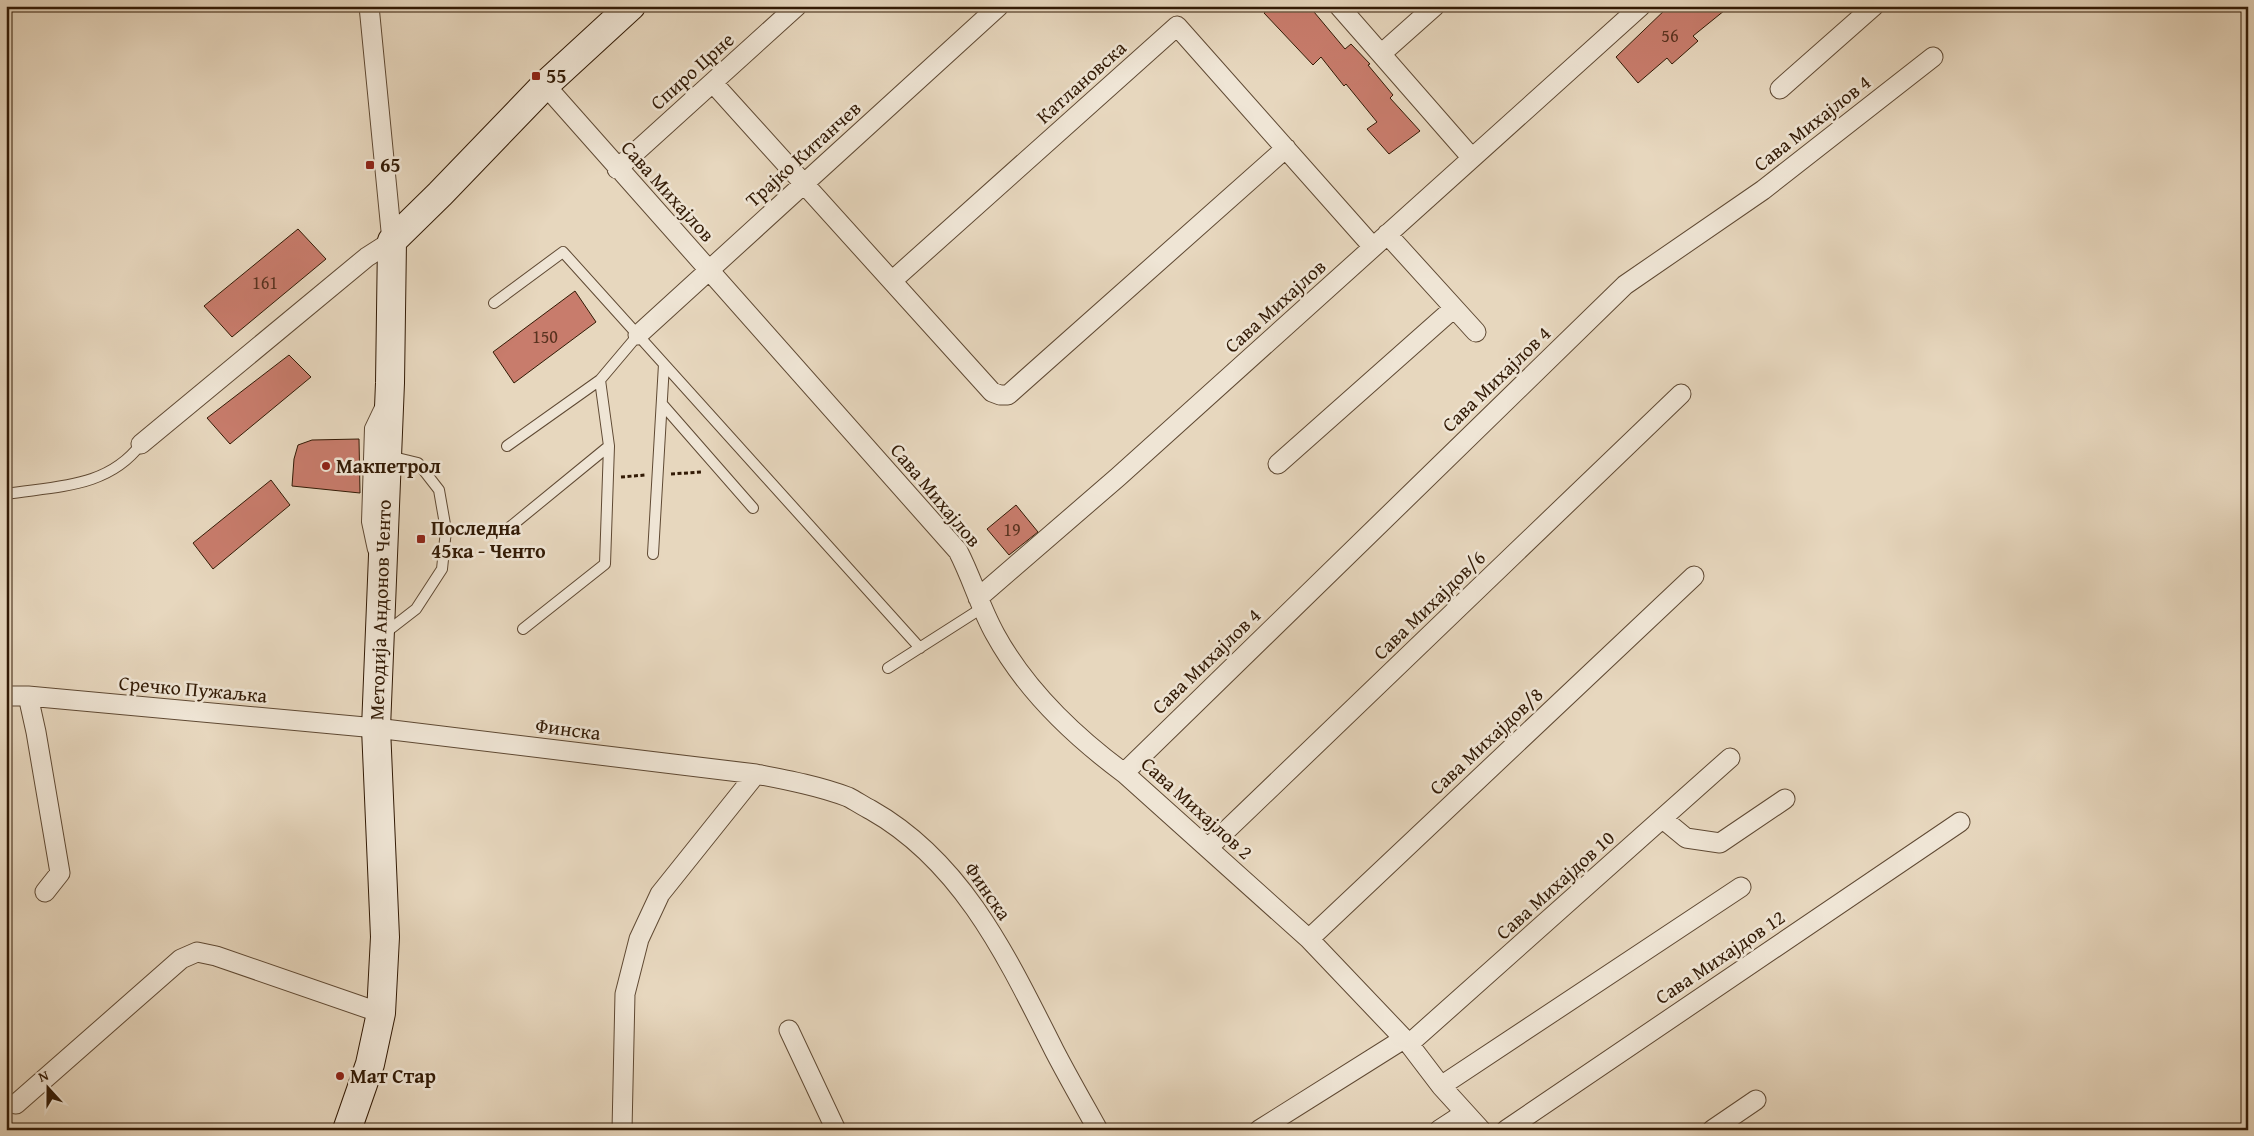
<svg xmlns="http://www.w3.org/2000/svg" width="2254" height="1136" font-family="'Gentium Book Plus',serif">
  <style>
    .building { fill: #c87c6c; stroke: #321a05 }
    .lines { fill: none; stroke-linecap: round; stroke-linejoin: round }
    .lane-casing { stroke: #5f4933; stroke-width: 12 }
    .street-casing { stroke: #5f4933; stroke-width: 21 }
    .secondary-casing { stroke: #321a05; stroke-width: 30 }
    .path { stroke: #321a05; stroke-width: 3; stroke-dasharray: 4 2.5; stroke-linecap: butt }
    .lane { stroke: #efe5d5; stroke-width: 10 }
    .street { stroke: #efe5d5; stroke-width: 19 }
    .secondary { stroke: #efe5d5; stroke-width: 28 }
    .poi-dot { fill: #8f2418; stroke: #efe5d5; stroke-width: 2 }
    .labels { text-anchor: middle; stroke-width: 5; stroke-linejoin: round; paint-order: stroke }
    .number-label { font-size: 18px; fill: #58321f }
    .street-label { font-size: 20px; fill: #321a05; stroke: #efe5d5 }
    .poi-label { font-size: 20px; font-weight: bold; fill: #321a05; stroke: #efe5d5; text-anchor: start }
  </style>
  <rect width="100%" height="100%" fill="#e7d7be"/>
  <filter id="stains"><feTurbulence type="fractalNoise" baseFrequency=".004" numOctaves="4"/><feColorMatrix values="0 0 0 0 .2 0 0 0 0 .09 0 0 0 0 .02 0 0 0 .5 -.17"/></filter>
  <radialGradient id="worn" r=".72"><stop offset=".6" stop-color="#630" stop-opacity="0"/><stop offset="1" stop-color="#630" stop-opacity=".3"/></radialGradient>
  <path class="building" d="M1272,6H1309L1345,49L1351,44L1370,64L1368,65L1393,95L1390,98L1420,131L1389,154L1367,129L1377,122L1346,84L1344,86L1321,57L1313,65L1264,13Z
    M1669,6H1730L1693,36L1698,41L1672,64L1667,58L1638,83L1616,57Z
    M298,229L326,259L232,337L204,306Z
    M575,291L596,322L514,383L493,352Z
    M289,355L311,377L230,444L207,418Z
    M359,439L360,493L292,486L294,459L298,445L312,440Z
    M271,480L290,505L213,569L193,543Z
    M1016,505L1038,532L1009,555L987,529Z"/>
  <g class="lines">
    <g class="lane-casing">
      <path id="lane" d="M494,303L563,252L920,648
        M662,404L753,508
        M507,446L600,380L638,335
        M6,494C56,486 108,488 141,444
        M510,527L609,446L600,380
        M373,550L367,522L370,428L380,407
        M653,554L664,364
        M523,629L605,564L609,446
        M385,633L416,609L442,569L446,530L439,490L418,463L389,456
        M888,668L982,608"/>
    </g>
    <g class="street-casing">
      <path id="street" d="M1339,6L1471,157
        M1381,54L1435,6
        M713,83L992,392L1000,395H1008L1286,148
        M545,85L958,551C972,578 980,607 995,634C1025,689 1074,736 1124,773L1309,939L1409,1044L1441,1086L1481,1130
        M1780,89L1874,6
        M617,169L797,6
        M1387,234L1476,332
        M893,280L1177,26L1373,247
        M638,335L999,6
        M141,444L367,257L392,241L369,6
        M1278,464L1454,308
        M978,598L1118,477L1641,6
        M6,696H28L376,728L756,774C787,780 819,786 848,797C856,801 863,806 871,810C963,862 1008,959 1054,1050C1068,1077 1083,1103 1098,1130
        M28,696L36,732L60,873L45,892
        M1124,773L1625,285L1763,190L1933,57
        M1663,819L1686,838L1720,843L1785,799
        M1208,848L1681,394
        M1309,939L1694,576
        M789,1030L836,1130
        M1409,1044L1730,758
        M1441,1086L1741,887
        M16,1104L181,959L197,952L216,956L381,1013
        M622,1130L625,994L639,939L660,894L756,774
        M1259,1130L1402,1040
        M1439,1130L1465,1113
        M1506,1130L1960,822
        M1712,1130L1756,1100"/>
    </g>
    <g class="secondary-casing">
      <path id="secondary" d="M347,1130L370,1064L381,1013L385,937L376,728L390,383L392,241L440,194L545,85L631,6"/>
    </g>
    <path class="path" d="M671,474L702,472
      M621,477L645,475"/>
    <use href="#lane" class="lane"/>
    <use href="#street" class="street"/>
    <use href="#secondary" class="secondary"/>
  </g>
  <g class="poi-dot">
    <rect x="531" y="71" width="10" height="10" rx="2.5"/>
    <rect x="365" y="160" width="10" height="10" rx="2.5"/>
    <circle cx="326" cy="466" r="5"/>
    <rect x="416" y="534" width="10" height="10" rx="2.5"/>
    <circle cx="340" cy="1076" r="5"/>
  </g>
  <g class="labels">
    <g class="number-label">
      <text x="1670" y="42">56</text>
      <text x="265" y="289">161</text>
      <text x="545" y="343">150</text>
      <text x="1012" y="536">19</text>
    </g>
    <g class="street-label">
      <text transform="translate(692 71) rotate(-42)" y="7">Спиро Црне</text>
      <text transform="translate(1081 82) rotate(-42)" y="7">Катлановска</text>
      <text transform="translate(1812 123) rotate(-38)" y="7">Сава Михајлов 4</text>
      <text transform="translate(803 154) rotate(-42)" y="7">Трајко Китанчев</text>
      <text transform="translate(668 191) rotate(48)" y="7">Сава Михајлов</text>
      <text transform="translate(1275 306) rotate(-42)" y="7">Сава Михајлов</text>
      <text transform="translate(1496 379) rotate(-44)" y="7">Сава Михајлов 4</text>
      <text transform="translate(936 495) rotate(50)" y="7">Сава Михајлов</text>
      <text transform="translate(1429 605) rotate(-44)" y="7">Сава Михајдов/6</text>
      <text transform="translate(380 610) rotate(-88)" y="7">Методија Андонов Ченто</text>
      <text transform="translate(1206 661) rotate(-44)" y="7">Сава Михајлов 4</text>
      <text transform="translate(193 689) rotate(5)" y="7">Сречко Пужаљка</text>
      <text transform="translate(568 729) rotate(7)" y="7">Финска</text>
      <text transform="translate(1486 741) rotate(-43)" y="7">Сава Михајдов/8</text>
      <text transform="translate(1197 808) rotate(42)" y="7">Сава Михајлов 2</text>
      <text transform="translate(1555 885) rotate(-42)" y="7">Сава Михајдов 10</text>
      <text transform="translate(988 891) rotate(55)" y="7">Финска</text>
      <text transform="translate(1720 957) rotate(-34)" y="7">Сава Михајдов 12</text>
    </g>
    <g class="poi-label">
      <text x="546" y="83">55</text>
      <text x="380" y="172">65</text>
      <text x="336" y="473">Макпетрол</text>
      <text x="431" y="535">Последна<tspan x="431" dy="23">45ка - Ченто</tspan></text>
      <text x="350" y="1083">Мат Стар</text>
    </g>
  </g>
  <rect width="2254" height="1136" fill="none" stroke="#e7d7be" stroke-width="25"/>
  <rect x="8" y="8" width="2239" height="1121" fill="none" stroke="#321a05" stroke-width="2.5"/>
  <rect x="12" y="12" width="2229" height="1111" fill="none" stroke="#321a05"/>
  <g transform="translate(48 1088) rotate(339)" stroke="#efe5d5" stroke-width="4" paint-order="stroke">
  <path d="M0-4L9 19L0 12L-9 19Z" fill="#321a05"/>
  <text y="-8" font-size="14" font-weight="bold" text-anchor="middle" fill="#321a05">N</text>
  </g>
  <rect width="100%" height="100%" filter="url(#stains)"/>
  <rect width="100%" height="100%" fill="url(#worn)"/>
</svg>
